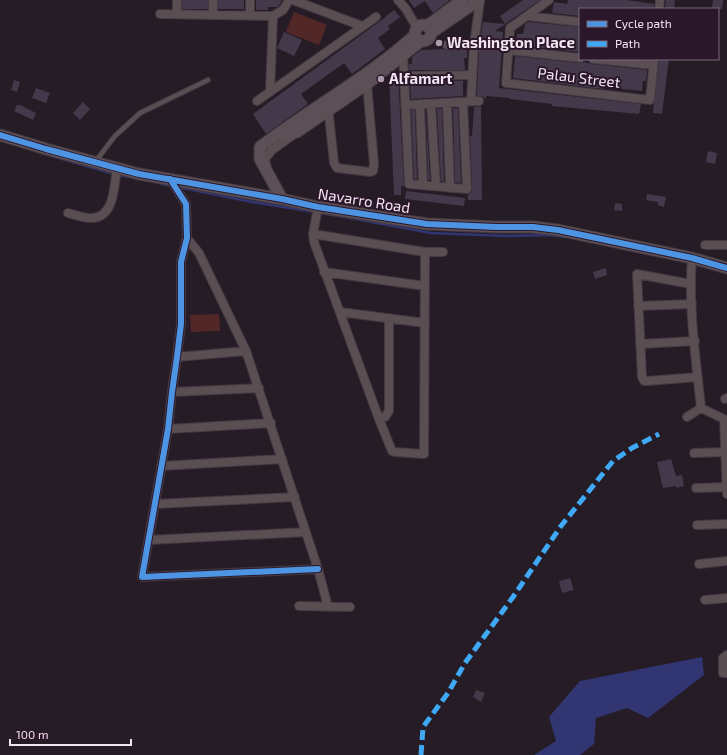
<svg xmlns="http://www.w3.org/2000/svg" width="727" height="755" font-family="'Exo 2',sans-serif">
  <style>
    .green { fill: #522728 }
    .water { fill: #313672 }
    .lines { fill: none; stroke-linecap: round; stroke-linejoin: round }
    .stream { stroke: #313672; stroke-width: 2.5 }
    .building { fill: #43394b }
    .lane-casing { stroke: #423942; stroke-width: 6 }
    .street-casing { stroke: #423942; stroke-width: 10 }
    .secondary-casing { stroke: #423942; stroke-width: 13 }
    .lane { stroke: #5a4e53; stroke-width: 4 }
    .street { stroke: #5a4e53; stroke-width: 8 }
    .secondary { stroke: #5d4f56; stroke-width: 11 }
    .quiet { stroke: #3fa9f5; stroke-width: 5; stroke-dasharray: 10 5; stroke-linecap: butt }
    .cycleway-casing { stroke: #2b172a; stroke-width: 8 }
    .cycleway { stroke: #4d94e3; stroke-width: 6 }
    .poi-dot { fill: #ab9eaa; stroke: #2b172a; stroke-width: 1.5 }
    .labels { text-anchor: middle; stroke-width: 4; stroke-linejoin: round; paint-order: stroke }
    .poi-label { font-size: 15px; font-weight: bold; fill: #f2e4f1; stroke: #2b172a; text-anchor: start }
    .street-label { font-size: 15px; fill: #f2e4f1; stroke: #2b172a }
  </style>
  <rect width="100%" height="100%" fill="#261c26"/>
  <path class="green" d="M294,12L327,25L319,45L286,32Z
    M219,314L220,331L191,332L190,315Z"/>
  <path class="water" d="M702,657L704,675L648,718L627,708L596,718L594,744L580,755H534L556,741L549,717L580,681Z"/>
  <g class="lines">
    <path class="stream" d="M52,156L114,174L128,177
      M157,182L161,184L173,186
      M178,187L252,202L345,217L431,233L506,236L550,235L565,237"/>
  </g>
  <path class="building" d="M182,0H208V9H182Z
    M218,0H244V9H218Z
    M256,0H281V2L278,7H268V10H256Z
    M409,0H450L433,13L425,1L414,8Z
    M523,0H540L495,31L503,32L499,88L641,104L639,114L552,106V104L510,99V98L486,96V99L481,96H477L479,46L483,22L505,24L500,16Z
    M568,0H626L654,4V9H580V16L552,13L554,2L567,4Z
    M666,0H675L674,9H665Z
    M713,0H723L722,9L712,8Z
    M394,10L400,17L388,26L390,29L378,38L385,49L352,74L344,63L301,94L308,104L266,134L253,114L387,16H386Z
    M528,22L580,27V52L516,45L517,34H523L525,24Z
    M284,32L302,40L294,56L277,48Z
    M444,49L447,50H467V58H464L465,70H409V64H412V57L421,50Z
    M515,56L579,63L584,62L592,64L647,70L646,81H643L642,91L603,87V89L513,78Z
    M659,59H669L662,114L653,113Z
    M398,74L404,186H401V195H394L389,75Z
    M14,80L20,82L17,92L11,90Z
    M410,81H463V96L411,99Z
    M36,88L50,93L46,103L32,98Z
    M83,102L90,109L80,120L73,113Z
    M17,105H20L36,113L33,120L14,111Z
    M481,106L482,200H468V194L472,192V189L470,136H472L474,107Z
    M453,108H458L461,183L455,182Z
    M426,109L430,180H428Z
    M437,109H442L444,182L441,181Z
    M411,110H415L417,179H414Z
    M708,151L717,153L715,164L706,162Z
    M406,191L465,198L464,206L405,199Z
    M647,194L666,197L664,207L658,205V202L646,200Z
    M615,203L622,204V211L614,210Z
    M606,268L607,275L595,279L593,272Z
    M671,459L676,476L682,475L684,486L677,488L676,486L663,488L657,462Z
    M570,578L574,590L562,593L559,581Z
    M476,690L485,693L481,702L473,697Z"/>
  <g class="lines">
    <g class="lane-casing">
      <path id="lane" d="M95,162L115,136L140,113L208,80"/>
    </g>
    <g class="street-casing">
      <path id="street" d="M177,0V14
        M213,0V14
        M250,0V15
        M293,0L362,26
        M398,0L406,9L417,28
        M549,0L510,28L506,83L650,100L654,59
        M659,9L660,0
        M160,14L273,16L283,10L289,0
        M527,16L580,22
        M447,45H474
        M508,50L580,58
        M403,52L409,184L467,189L463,102
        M593,59L653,65
        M403,76L472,75
        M270,92L273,16
        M257,101L376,17
        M471,101L474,45L480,0
        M447,103L450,188
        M420,104L423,185
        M431,104L436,186
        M405,105L479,101
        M328,106L334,163L337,168L370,172L373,171L374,164L367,84
        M267,168L265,159L272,150L296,133
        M170,179L186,204L187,238L181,262V324L177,357L172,392L168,429L142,577L318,569
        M318,207L313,234L314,242L379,419L392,451L395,452L424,454L425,252
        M68,213C76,215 86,219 93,218C115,216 114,185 117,168
        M313,234L425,252H443
        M187,238L199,253L246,351L318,569L328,607
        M705,245H727
        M692,258C688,308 696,359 701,408L724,419L727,494
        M324,272L425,286
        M691,284L637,274L642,377L644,381H647L698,377
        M638,306L692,304
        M340,312L425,323
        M640,344L695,341
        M177,357L246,351
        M172,392L259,388
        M725,399L727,398
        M687,417L701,408
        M379,419L385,417L389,411V318
        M168,429L271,423
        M694,453L725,452
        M161,466L282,459
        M696,488L727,487
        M155,504L295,497
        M697,525L727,524
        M149,540L306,532
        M699,564L727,561
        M705,600L727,598
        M299,606L350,607
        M727,655L723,658V673H727"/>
    </g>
    <g class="secondary-casing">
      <path id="secondary" d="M415 33a8 8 0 1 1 16 0a8 8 0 1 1-16 0Z
        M427,26L462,0
        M431,33L479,0
        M278,134L297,132L367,84L421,41
        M0,135L46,149L139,174L282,199L318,207L427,224L496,227H533L558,230L692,258L727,268
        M282,199L260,159V147C311,108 367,78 415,35"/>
    </g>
    <use href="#lane" class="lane"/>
    <use href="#street" class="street"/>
    <use href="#secondary" class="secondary"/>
    <path class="quiet" d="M421,755L423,727L448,693L465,663L513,597L561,526L613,461L632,448L659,434"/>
    <g class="cycleway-casing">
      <path id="cycleway" d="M0,135L46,149L139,174L282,199L318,207L427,224L496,227H533L558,230L692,258L727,268
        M170,179L186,204L187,238L181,262V324L177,357L172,392L168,429L142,577L318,569"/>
    </g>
    <use href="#cycleway" class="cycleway"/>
  </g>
  <g class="poi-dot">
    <circle cx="439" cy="43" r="4"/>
    <circle cx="381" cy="79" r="4"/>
  </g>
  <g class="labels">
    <g class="poi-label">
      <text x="447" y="48">Washington Place</text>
      <text x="389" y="84">Alfamart</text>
    </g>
    <g class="street-label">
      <text transform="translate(579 78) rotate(7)" y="5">Palau Street</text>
      <text transform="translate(364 201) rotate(9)" y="5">Navarro Road</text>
    </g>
  </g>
  <rect x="579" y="8" width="140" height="52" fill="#2b172a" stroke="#7b697a"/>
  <rect x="587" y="21" width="20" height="6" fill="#4d94e3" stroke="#7b697a"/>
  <text x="615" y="28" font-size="12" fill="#f2e4f1">Cycle path</text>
  <rect x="587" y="41" width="20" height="6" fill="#3fa9f5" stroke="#7b697a"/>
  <text x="615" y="48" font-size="12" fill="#f2e4f1">Path</text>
  <path d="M10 739v6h121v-6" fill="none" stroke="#f2e4f1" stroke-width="2"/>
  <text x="16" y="739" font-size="12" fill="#f2e4f1" stroke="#2b172a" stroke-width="3" paint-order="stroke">100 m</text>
</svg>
